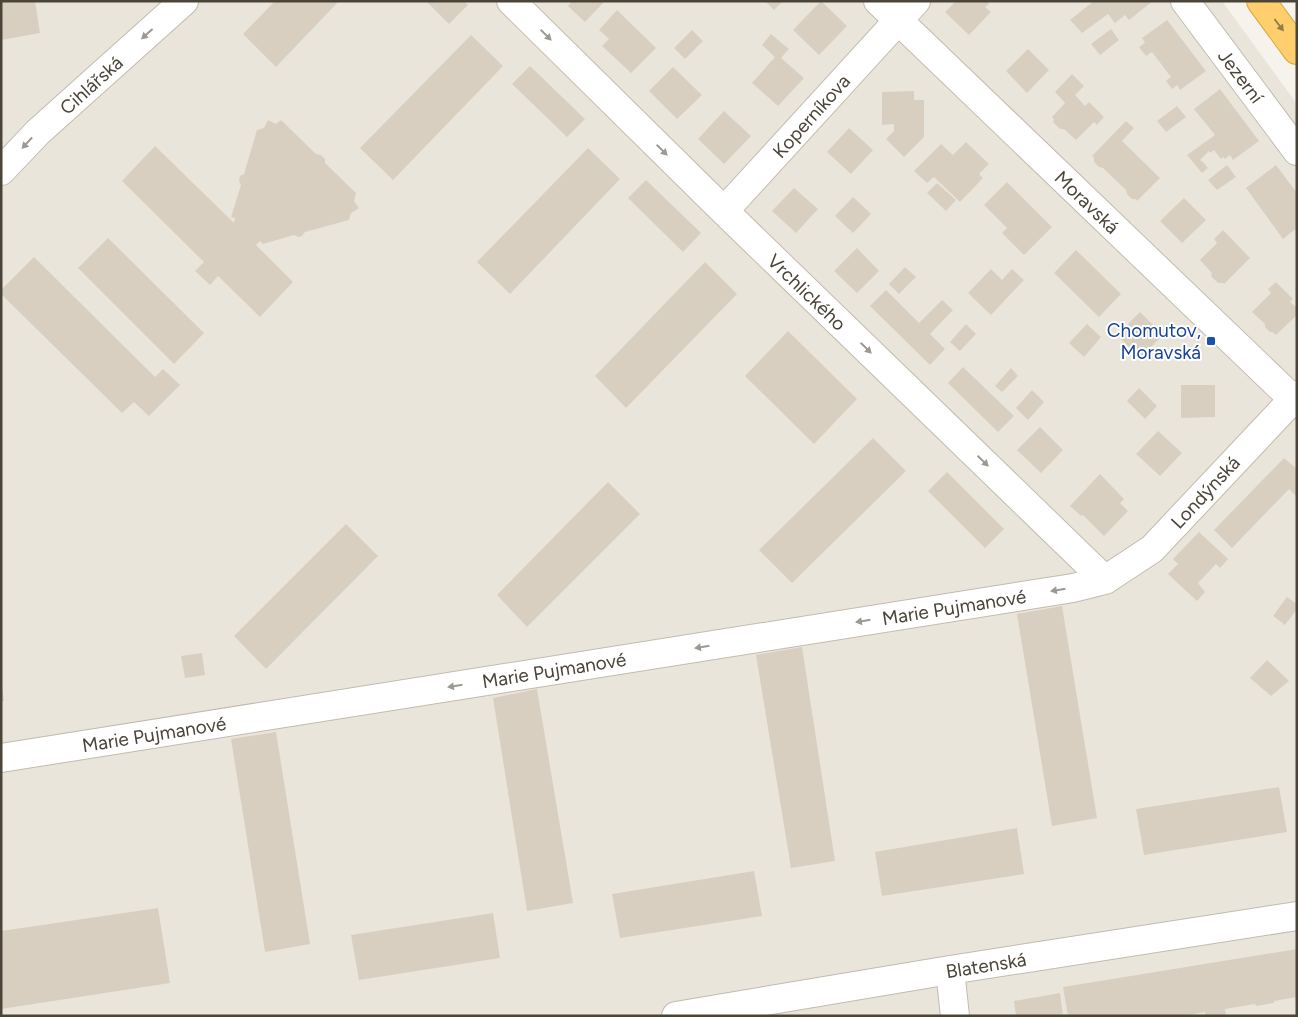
<svg xmlns="http://www.w3.org/2000/svg" width="1298" height="1017" font-family="Figtree,sans-serif">
  <style>
    .residential { fill: #eae5da }
    .building { fill: #d8cfc1 }
    .lines { fill: none; stroke-linecap: round; stroke-linejoin: round }
    .minor-casing { stroke: #c2bbae; stroke-width: 30 }
    .highway-casing { stroke: #e0a43c; stroke-width: 30 }
    .minor { stroke: #fff; stroke-width: 28 }
    .highway { stroke: #ffcf6e; stroke-width: 28 }
    .oneway { fill: #937c4e }
    .oneway2 { fill: #9c9892 }
    .transit-dot { fill: #1a4fb4; stroke: #fff; stroke-width: 2 }
    .labels { text-anchor: middle; stroke-width: 4; stroke-linejoin: round; paint-order: stroke }
    .street-label { font-size: 19px; fill: #4b4439; stroke: #fff }
    .transit-label { font-size: 19px; fill: #164399; stroke: #fff; text-anchor: end }
  </style>
  <rect width="100%" height="100%" fill="#f6f3ec"/>
  <path class="residential" d="M1,1H1222L1297,104V1016H1Z"/>
  <path class="building" d="M1,1H35L40,33L1,40Z
    M275,1H339L276,67L243,34Z
    M426,1H463L468,5L449,24Z
    M572,1H605L585,22L568,6Z
    M765,1H783L774,10Z
    M821,1L847,26L819,55L793,30Z
    M956,1H987L989,4L985,7L991,12L969,35L945,12Z
    M1094,1H1153L1129,20L1125,15L1115,23L1108,14L1082,33L1070,20Z
    M617,10L656,48L631,73L602,46L609,39L599,30Z
    M1167,20L1206,71L1180,90L1177,85L1172,89L1166,81L1171,77L1152,52L1146,56L1139,47L1145,43L1142,38Z
    M1111,29L1119,40L1100,55L1091,44Z
    M692,30L703,41L685,59L674,48Z
    M771,34L789,49L781,58L804,78L778,106L752,83L775,57L762,45Z
    M471,35L503,66L393,180L360,148Z
    M1028,49L1049,70L1027,93L1006,71Z
    M530,66L585,119L567,137L512,84Z
    M673,67L702,95L677,119L649,91Z
    M1072,74L1084,86L1075,95L1085,106L1089,102L1104,117L1097,125L1094,122L1076,140L1064,129H1060L1053,122L1054,119L1052,117L1065,103L1055,92Z
    M1220,89L1259,141L1233,160L1230,155L1225,159L1223,157L1221,159L1214,150L1210,153L1209,151L1200,160L1203,162L1208,168L1202,173L1187,155L1215,135L1194,109Z
    M914,91V100H924V137L904,157L886,139L894,131V124L882,125V92Z
    M1177,106L1186,117L1166,132L1157,121Z
    M724,111L751,136L724,164L698,139Z
    M268,120L276,124L281,120L316,154L321,155L325,159V163L356,193L354,201L359,208L351,213L349,220L305,232L302,236L298,237L294,235L263,244L260,241L256,245L293,282L260,317L218,276L210,285L195,271L204,262L122,181L155,146L234,223L235,218L231,217L241,185L239,181L240,176L244,174L257,130L264,128Z
    M1126,121L1134,128L1122,141L1160,178L1137,201L1136,199H1132L1127,194L1126,190L1103,168L1099,167L1094,162V158L1092,156Z
    M849,128L873,150L851,174L827,152Z
    M966,142L989,164L979,174L983,178L960,202L934,177L927,183L914,171L941,144L953,155Z
    M588,148L620,179L510,294L477,262Z
    M1227,165L1236,177L1217,190L1208,180Z
    M1276,165L1297,193V228L1283,239L1246,188Z
    M646,180L701,233L683,252L628,198Z
    M1007,182L1052,227L1024,255L1002,233L1007,228L984,205Z
    M937,183L956,200L946,211L927,193Z
    M794,188L818,209L796,233L772,211Z
    M853,197L871,214L853,233L835,216Z
    M1184,198L1206,220L1182,243L1160,221Z
    M1223,230L1250,258L1224,284L1223,283H1218L1211,276L1212,273L1200,260L1217,243L1214,239Z
    M108,238L204,333L174,364L78,268Z
    M857,248L879,271L857,293L834,271Z
    M1076,250L1121,294L1099,317L1054,273Z
    M34,257L155,377L163,369L180,385L149,416L134,402L122,413L1,294V290Z
    M705,262L737,294L626,408L595,376Z
    M905,267L916,277L899,294L889,284Z
    M991,269L1002,280L1012,269L1024,280L991,315L968,293Z
    M1276,282L1293,299L1290,302L1297,308V315L1276,335L1272,332H1270L1265,327V324L1252,312L1271,293L1268,289Z
    M886,290L919,323L942,300L953,310L930,334L945,349L930,365L870,306Z
    M1140,312L1163,335L1140,358L1117,335Z
    M966,324L976,334L960,351L950,342Z
    M1087,324L1101,337L1084,357L1069,343Z
    M788,331L857,399L814,444L745,376Z
    M963,367L1014,416L998,432L948,383Z
    M1011,368L1018,376L1002,392L995,386Z
    M1181,385H1215V417L1181,418Z
    M1139,388L1157,406L1145,419L1127,401Z
    M1032,390L1044,402L1028,420L1016,408Z
    M1040,427L1063,450L1041,473L1017,450Z
    M1158,431L1182,453L1160,476L1136,454Z
    M873,438L906,471L792,583L759,550Z
    M1284,458L1297,469V497L1289,489L1232,548L1214,530Z
    M947,472L1004,529L985,548L928,491Z
    M1100,474L1124,499L1120,503L1128,511L1104,536L1083,515L1081,516L1070,506Z
    M608,482L640,514L527,627L497,595Z
    M346,524L378,556L266,669L234,636Z
    M1199,532L1228,559L1220,568L1216,564L1198,583L1205,592L1197,601L1168,574L1178,564L1173,559Z
    M1287,597L1297,604V609L1285,625L1273,616Z
    M1062,606L1097,818L1052,826L1017,614Z
    M802,647L835,861L791,868L756,655Z
    M202,653L205,675L185,678L181,656Z
    M1267,660L1289,681L1271,696L1250,678Z
    M1,688H2L4,701H1Z
    M537,689L573,903L527,911L493,698Z
    M276,732L310,944L265,952L231,739Z
    M1279,787L1287,832L1144,855L1136,809Z
    M1017,828L1024,874L882,896L875,852Z
    M754,871L762,916L620,938L612,894Z
    M158,908L170,983L1,1009V931Z
    M493,913L500,958L359,980L351,935Z
    M1297,949V997L1274,1001V1003L1256,1006L1255,1004L1225,1009L1226,1016H1205V1012L1183,1016H1068L1063,987Z
    M1060,993L1063,1016H1016L1014,1001Z"/>
  <g class="lines">
    <g class="minor-casing">
      <path id="minor" d="M511,1L724,211L1105,580
        M878,1L1297,403
        M1185,1L1297,151
        M1,171L38,132L184,1
        M724,211L916,1
        M1,758L1073,588L1105,580L1152,549L1297,395
        M950,970L955,1016
        M676,1016L950,970L1297,916"/>
    </g>
    <g class="highway-casing">
      <path id="highway" d="M1261,1L1297,50"/>
    </g>
    <use href="#minor" class="minor"/>
    <use href="#highway" class="highway"/>
  </g>
  <defs><path id="oneway-solid" d="M-6-.8H1V-3.2L6.5 0L1 3.2V.8H-6Z" transform="scale(1.25)"/></defs>
  <use class="oneway" href="#oneway-solid" transform="translate(1279 25) rotate(53)"/>
  <g class="oneway2">
    <use href="#oneway-solid" transform="translate(147 34) rotate(138)"/>
    <use href="#oneway-solid" transform="translate(546 35) rotate(45)"/>
    <use href="#oneway-solid" transform="translate(27 143) rotate(133)"/>
    <use href="#oneway-solid" transform="translate(662 150) rotate(45)"/>
    <use href="#oneway-solid" transform="translate(866 348) rotate(44)"/>
    <use href="#oneway-solid" transform="translate(983 461) rotate(44)"/>
    <use href="#oneway-solid" transform="translate(1058 590) rotate(171)"/>
    <use href="#oneway-solid" transform="translate(863 621) rotate(171)"/>
    <use href="#oneway-solid" transform="translate(702 647) rotate(171)"/>
    <use href="#oneway-solid" transform="translate(455 686) rotate(171)"/>
  </g>
  <rect class="transit-dot" x="1206" y="336" width="10" height="10" rx="2.5"/>
  <g class="labels">
    <g class="street-label">
      <text transform="translate(1241 76) rotate(53)" y="7">Jezerní</text>
      <text transform="translate(91 85) rotate(-42)" y="7">Cihlářská</text>
      <text transform="translate(811 116) rotate(-48)" y="7">Koperníkova</text>
      <text transform="translate(1087 202) rotate(44)" y="7">Moravská</text>
      <text transform="translate(807 292) rotate(44)" y="7">Vrchlického</text>
      <text transform="translate(1205 492) rotate(-47)" y="7">Londýnská</text>
      <text transform="translate(954 607) rotate(-9)" y="7">Marie Pujmanové</text>
      <text transform="translate(554 670) rotate(-9)" y="7">Marie Pujmanové</text>
      <text transform="translate(154 734) rotate(-9)" y="7">Marie Pujmanové</text>
      <text transform="translate(986 965) rotate(-9)" y="7">Blatenská</text>
    </g>
    <g class="transit-label">
      <text x="1201" y="337">Chomutov,<tspan x="1201" dy="22">Moravská</tspan></text>
    </g>
  </g>
  <rect width="1298" height="1017" fill="none" stroke="#4b4439" stroke-width="5"/>
</svg>
